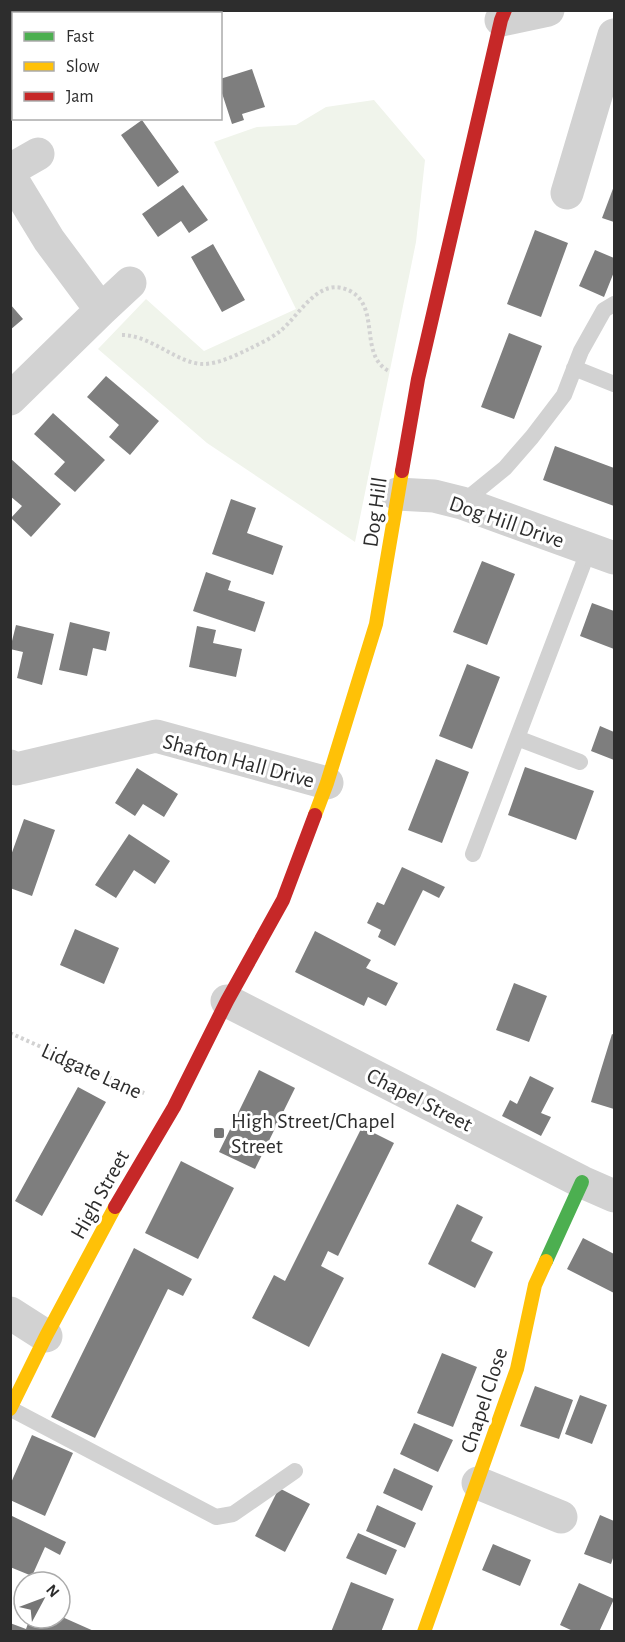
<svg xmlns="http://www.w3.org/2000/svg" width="625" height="1642" font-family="'Alegreya Sans',sans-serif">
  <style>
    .green { fill: #f0f4eb }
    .building { fill: #7e7e7e }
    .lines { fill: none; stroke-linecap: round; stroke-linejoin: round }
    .path { stroke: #d2d2d2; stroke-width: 4; stroke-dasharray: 3 3; stroke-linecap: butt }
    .lane { stroke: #d2d2d2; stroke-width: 16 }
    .street { stroke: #d2d2d2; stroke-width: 33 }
    .fast { stroke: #4caf50; stroke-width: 14 }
    .slow { stroke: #ffc107; stroke-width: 14 }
    .jam { stroke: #c62828; stroke-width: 14 }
    .poi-dot { fill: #767676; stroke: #fff; stroke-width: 2 }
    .labels { text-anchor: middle; stroke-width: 6; stroke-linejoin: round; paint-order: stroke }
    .street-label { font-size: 22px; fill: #2d2d2d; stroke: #fff }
    .poi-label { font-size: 22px; fill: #2d2d2d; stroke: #fff; text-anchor: start }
  </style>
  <rect width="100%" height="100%" fill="#fff"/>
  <path class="green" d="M374,100L425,160L416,242L355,542L207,443L98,349L146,299L204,351L296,309L214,142L257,127L296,125L326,107Z"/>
  <path class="building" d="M10,29H14V73L10,74Z
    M252,69L265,107L242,114L244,120L232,124L220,87V79Z
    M142,120L179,172L158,187L121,135Z
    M183,185L208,220L189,233L181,221L158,237L142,214Z
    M614,186V222L602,218Z
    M535,230L568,243L541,317L507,304Z
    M213,244L245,300L222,312L191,257Z
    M595,250L614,258V272L604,297L579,286Z
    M10,304L23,319L10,330Z
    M509,333L542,346L514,419L481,407Z
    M106,376L159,421L130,455L109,437L119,425L87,397Z
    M53,413L105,460L75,492L54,474L65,462L34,434Z
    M555,446L614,468V506L543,480Z
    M10,458L61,504L31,537L11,518L22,506L10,496Z
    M231,499L256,508L247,533L283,546L273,575L212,554Z
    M482,561L515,574L487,645L453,632Z
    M206,572L231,581L228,590L265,602L255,632L193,611Z
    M592,603L614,611V649L580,636Z
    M70,622L110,632L106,651L93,648L87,676L59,670Z
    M16,625L54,634L42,685L17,678L23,652L10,649Z
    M197,626L216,630L213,643L242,649L236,677L189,667Z
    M467,664L500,677L472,749L439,736Z
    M600,726L614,732V760L591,751Z
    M436,759L469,772L442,843L408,830Z
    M525,767L594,791L576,840L508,815Z
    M137,768L178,794L164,817L143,804L135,816L115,803Z
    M24,819L55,830L32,896L10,888V858Z
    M129,834L170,861L155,884L134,870L116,898L95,885Z
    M402,867L445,887L439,898L423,890L395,946L378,937L381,930L367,923L377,902L384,905Z
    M75,929L119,948L104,984L60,965Z
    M315,931L371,960L366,968L398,983L386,1006L368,997L364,1006L295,972Z
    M514,983L547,996L529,1042L496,1030Z
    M612,1034L614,1035V1109L591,1102Z
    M259,1070L295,1088L255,1169L219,1152Z
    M530,1076L554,1088L541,1113L551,1117L541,1136L502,1116L510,1100L517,1104Z
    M78,1087L106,1102L42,1216L15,1201Z
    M362,1127L394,1143L338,1256L328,1251L321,1266L344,1278L309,1347L252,1318L274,1275L285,1281Z
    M181,1161L234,1188L198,1259L145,1233Z
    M457,1204L483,1217L471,1241L493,1252L475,1288L428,1264Z
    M583,1238L614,1254V1293L567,1269Z
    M134,1248L192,1279L183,1296L168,1289L95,1438L51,1417Z
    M442,1353L477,1367L453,1427L417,1413Z
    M535,1386L573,1400L559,1439L520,1426Z
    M580,1395L607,1405L592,1444L565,1434Z
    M414,1423L453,1440L438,1472L400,1454Z
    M32,1435L73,1453L45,1516L10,1500V1485Z
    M394,1468L433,1486L422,1511L383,1493Z
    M279,1488L310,1504L285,1552L255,1536Z
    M377,1505L416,1523L405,1548L366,1531Z
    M600,1515L614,1521V1555L611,1564L584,1554Z
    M12,1516L66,1542L60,1555L45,1547L32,1576L10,1567Z
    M358,1533L397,1550L386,1575L346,1558Z
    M493,1544L531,1560L520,1586L482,1570Z
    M351,1582L394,1599L381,1632H331Z
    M579,1583L614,1599L599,1632H575L560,1625Z
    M60,1616L96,1632H10V1623L26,1629L30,1618H60Z"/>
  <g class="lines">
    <path class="path" d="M122,335C151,335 178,364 203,364C218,364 234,356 247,350C257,345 270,339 279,332C300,316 319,273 352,292C380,309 359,356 389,371
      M10,1033L146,1094"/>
    <path class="lane" d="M574,368L614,384
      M462,503L505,468L532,437L564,395L581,351L604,310L614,304
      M580,762L517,738L589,549
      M473,854L517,738
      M11,1409L216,1517L233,1514L295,1471"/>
    <path class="street" d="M501,20L548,10
      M10,170L38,154
      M10,176L49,240L101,310L10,399
      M567,193L614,35
      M101,310L130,283
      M397,494L434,496L462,503L614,558
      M10,766L16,769L156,736L327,783
      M227,1001L582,1182L614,1196
      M10,1313L46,1336
      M478,1483L561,1517"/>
    <path class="fast" d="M546,1261L582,1182"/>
    <path class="slow" d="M315,815L327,783L376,624L402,471
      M10,1409L46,1336L115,1207
      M424,1632L517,1369L535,1285L546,1261"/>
    <path class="jam" d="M402,471L418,379L501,20L505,10
      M115,1207L174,1107L227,1001L283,900L315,815"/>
  </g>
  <rect class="poi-dot" x="213" y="1127" width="12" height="12" rx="3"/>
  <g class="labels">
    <g class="street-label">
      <text transform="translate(374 512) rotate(-82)" y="8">Dog Hill</text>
      <text transform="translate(507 521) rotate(19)" y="8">Dog Hill Drive</text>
      <text transform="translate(239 760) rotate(15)" y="8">Shafton Hall Drive</text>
      <text transform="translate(92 1070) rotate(24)" y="8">Lidgate Lane</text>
      <text transform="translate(420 1099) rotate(27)" y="8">Chapel Street</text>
      <text transform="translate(99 1194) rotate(-61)" y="8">High Street</text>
      <text transform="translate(483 1400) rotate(-72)" y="8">Chapel Close</text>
    </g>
    <g class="poi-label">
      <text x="231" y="1128">High Street/Chapel<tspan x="231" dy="25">Street</tspan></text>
    </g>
  </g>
  <rect width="625" height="1642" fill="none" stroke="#2d2d2d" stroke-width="24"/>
  <rect x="12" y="12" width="210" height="108" fill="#ffffff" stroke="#ababab" stroke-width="1.5"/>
  <rect x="24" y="32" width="30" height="9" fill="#4caf50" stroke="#ababab" stroke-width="1.5"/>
  <text x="66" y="42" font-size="18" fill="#2d2d2d">Fast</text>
  <rect x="24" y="62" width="30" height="9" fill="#ffc107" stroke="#ababab" stroke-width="1.5"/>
  <text x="66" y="72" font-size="18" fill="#2d2d2d">Slow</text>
  <rect x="24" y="92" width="30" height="9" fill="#c62828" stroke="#ababab" stroke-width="1.5"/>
  <text x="66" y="102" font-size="18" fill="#2d2d2d">Jam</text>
  <g transform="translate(42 1600) rotate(49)"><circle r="28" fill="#ffffff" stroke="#ababab" stroke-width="1.5"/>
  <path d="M0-4.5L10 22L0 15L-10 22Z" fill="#767676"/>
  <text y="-9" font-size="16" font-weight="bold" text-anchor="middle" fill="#2d2d2d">N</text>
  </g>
</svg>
